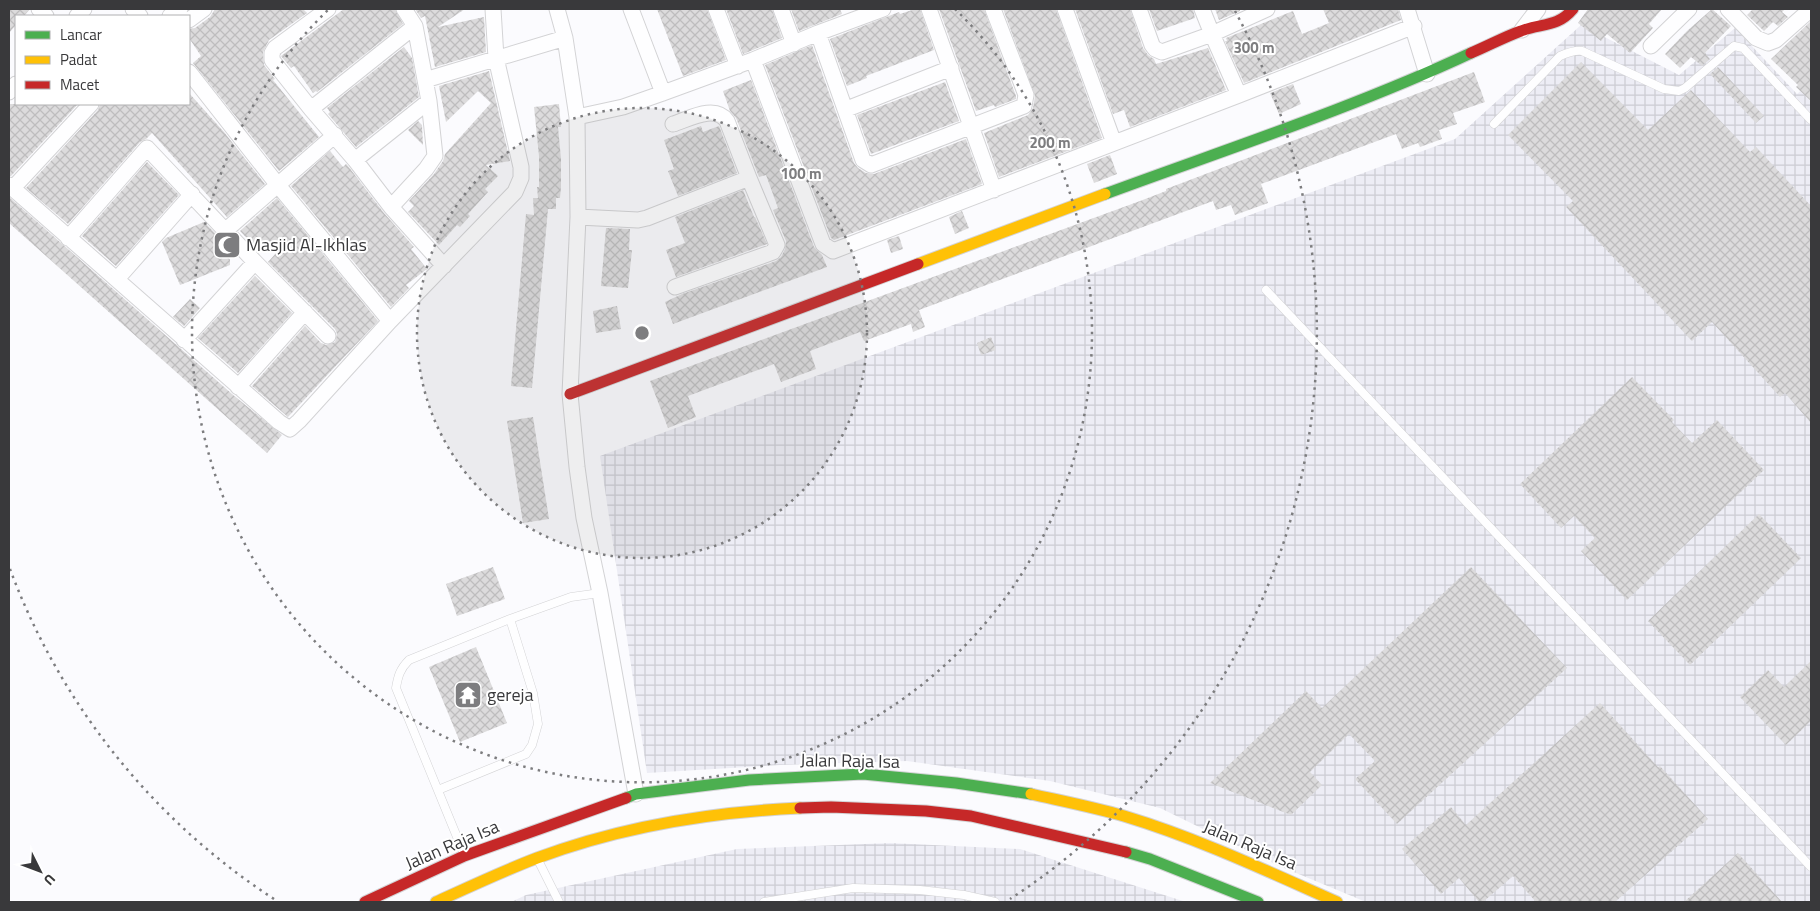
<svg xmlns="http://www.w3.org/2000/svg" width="1820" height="911" font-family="'Titillium Web',sans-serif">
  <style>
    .industrial { fill: url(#industrial-grid) }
    .building { fill: url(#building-cross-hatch) }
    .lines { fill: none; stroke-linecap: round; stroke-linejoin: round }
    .lane-casing { stroke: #d3d3d5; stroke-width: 9 }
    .street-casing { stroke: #d3d3d5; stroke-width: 17 }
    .fast-casing { stroke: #d3d3d5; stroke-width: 13 }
    .slow-casing { stroke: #d3d3d5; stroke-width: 13 }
    .jam-casing { stroke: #d3d3d5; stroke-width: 13 }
    .lane { stroke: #fefeff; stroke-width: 8 }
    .street { stroke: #fefeff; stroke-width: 15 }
    .fast { stroke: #4caf50; stroke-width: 11 }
    .slow { stroke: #ffc107; stroke-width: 11 }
    .jam { stroke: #c62828; stroke-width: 11 }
    .ring { fill: none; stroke: #7d7d7f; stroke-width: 2.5; stroke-dasharray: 2.5 5 }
    .labels { text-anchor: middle; stroke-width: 4; stroke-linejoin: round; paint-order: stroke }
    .poi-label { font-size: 18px; fill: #39393b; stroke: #fff; text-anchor: start }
    .street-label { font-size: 18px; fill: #39393b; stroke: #fff }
    .centre { fill: #7d7d7f; stroke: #fff; stroke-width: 2.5 }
    .ring-label { font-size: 15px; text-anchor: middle; font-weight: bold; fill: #7d7d7f; stroke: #fff; stroke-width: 4; stroke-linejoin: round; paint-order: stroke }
  </style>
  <defs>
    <pattern id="industrial-grid" width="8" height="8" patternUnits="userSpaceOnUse" patternTransform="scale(1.25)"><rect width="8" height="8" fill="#ededf5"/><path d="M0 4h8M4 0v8" fill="none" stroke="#ccccd3"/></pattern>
    <pattern id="building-cross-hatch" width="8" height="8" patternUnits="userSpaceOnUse" patternTransform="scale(1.25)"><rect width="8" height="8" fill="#dcdbdc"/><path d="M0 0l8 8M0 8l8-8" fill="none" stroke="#bebdbe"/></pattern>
  </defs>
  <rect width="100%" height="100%" fill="#fbfbfe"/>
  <path class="industrial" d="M1581,25L1679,75L1735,28L1797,94L1811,82V902H1366L1277,865L1160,808L1050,781L907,761L780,765L647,773L600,456L1455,139Z
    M890,843L1020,849L1186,902H511L526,895L737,849Z"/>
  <path class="building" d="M9,9H30L24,16H16V25L9,33Z
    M215,9H303L307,13L269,40L263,52L264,65L275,79L273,80L319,137L279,171L193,63L201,56L189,38V29L195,28L210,17Z
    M344,9H395L403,24L317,92L316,91L313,93L294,66L291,68L281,56Z
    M415,9H465L438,27L484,17L486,52L435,67L425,16L421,18Z
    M657,9H707L726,60L683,76Z
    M726,9H772L782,38L743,54Z
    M791,9H840L842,14L799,31Z
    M915,9H920L934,50L866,76L867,78L847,86L830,39L899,12L900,14Z
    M939,9H984L1016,96V99L995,107L994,105L976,111Z
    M1003,9H1056L1102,138L999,177L984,133L1028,115L1033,108L1035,96Z
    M1075,9H1130L1143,48L1148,55L1154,59L1156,64L1208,48L1226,90L1130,127L1124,110L1113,114Z
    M1149,9H1193L1195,18L1157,31Z
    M1215,9H1240V11L1219,20Z
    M1323,9H1398L1401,20L1244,83L1225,41H1227L1226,38L1293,11L1302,34L1329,23Z
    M1588,9H1662L1649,24L1653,28L1630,53L1607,34L1601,41L1578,23Z
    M1712,9L1731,26L1705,53L1710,59L1702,66L1691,57L1680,68L1665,54L1687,31Z
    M1753,9H1785L1782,12L1788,17L1778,26L1773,22L1764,31L1747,15Z
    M1811,21V101L1796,87L1798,85L1771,59Z
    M812,45L854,163L858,168L866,173L874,174L966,139L982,184L834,240L831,238L765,65Z
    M404,47L412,58L419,97L356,147L328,114L330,112L327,108Z
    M1581,62L1648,130L1691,90L1750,152L1756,147L1811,206V423L1785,393L1780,397L1712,322L1692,341L1566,207L1573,201L1508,135Z
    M1718,67L1764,116L1756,123L1710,74Z
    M489,71L510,161L486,165L498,176L485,189L488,192L468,214L470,216L460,227L457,225L439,245L408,212L414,206L409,201L434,174L443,161L445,154L491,103L478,91L446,122L439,86Z
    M1474,72L1485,102L1453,113L1457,124L1439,130L1442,139L1420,147L1418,143L1402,149L1396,134L1261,184L1268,203L1235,215L1231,205L1216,210L1213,201L919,310L925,327L913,332L911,324L864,341L860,332L810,351L816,369L781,382L774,364L704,390L688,396L696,417L668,428L650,381L1140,201L1166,191V189Z
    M751,80L814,247L822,255L827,267L673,324L665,302L682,294L776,261L781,257L785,249L786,241L773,210L778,208L766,175L759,177L736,118L730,111L723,91Z
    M945,82L959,121L871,154L857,115Z
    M1293,84L1301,104L1279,114L1270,93Z
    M189,93L224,132L265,184L227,217L152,133L146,139L140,142L68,224L26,188L98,110L100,104H189Z
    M9,104H78L11,176H9Z
    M559,104L561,127H558L561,159V187L560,198H556V209H548L532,388L511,386L526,214L534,215L533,198H538L537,187H539V156L534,107Z
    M418,121L422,125L423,145L408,130Z
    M701,126L703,132L719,126L737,173L678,196L668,171L674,169L664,140Z
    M330,151L343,167L346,164L348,166L384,213L414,247L411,249L427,269L406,285L409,288L391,307L291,186Z
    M1110,155L1117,174L1094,183L1087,164Z
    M147,162L179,195L116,266L82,236Z
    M743,190L754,217H755L767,244L676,277L666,250L685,243L675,217Z
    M9,197L232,394L282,435L267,453L9,223Z
    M277,198L378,321L288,417L252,386L305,326L321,343L326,345L335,342L337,334L335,329L268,262L286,242L260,252L240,231Z
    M962,211L969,228L955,234L949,217Z
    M204,222L223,241L230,260V265L180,285L162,242L166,238Z
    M606,228L630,229L629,250H632L628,288L601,286Z
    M899,236L903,249L891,253L887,240Z
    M255,276L292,313L238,373L198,338Z
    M190,299L200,308L184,326L173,317Z
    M617,306L621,329L596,333L593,311Z
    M991,337L996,350L981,355L977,343Z
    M1632,377L1674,420L1672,422L1692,443L1717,420L1764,470L1627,600L1581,551L1595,538L1574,516L1561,528L1520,484Z
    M533,417L549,519L523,523L507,421Z
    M1759,514L1801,558L1690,665L1648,621Z
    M493,567L505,599L457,616L446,584Z
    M1471,567L1567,668L1397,824L1355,779L1375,761L1349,734L1310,772L1322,785L1291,815L1210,783L1306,691L1322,708Z
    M476,647L507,723L460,742L429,667Z
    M1811,661V721L1786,745L1740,697L1768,670L1784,687Z
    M1600,703L1658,767L1660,766L1708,819L1615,902H1536L1513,876L1483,902H1479L1459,878L1441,894L1402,849L1451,807L1466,825Z
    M1738,853L1782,902H1684Z"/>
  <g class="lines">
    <g class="lane-casing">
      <path id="lane" d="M1494,124L1560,56C1567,53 1575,50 1582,51L1664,89L1679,91L1685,88L1734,46L1743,48L1811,120
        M1266,290L1811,867
        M438,790L526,754L532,745L538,724L533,693L510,619L571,597L600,593
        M464,854L396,688C398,676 400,669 409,660L510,619
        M538,860L559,902
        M764,902L853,888L920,890L964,895L995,902"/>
    </g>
    <g class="street-casing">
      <path id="street" d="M39,9L46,16
        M133,9L140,16
        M328,9L275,48L272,53V60L311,109L355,160L391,207L444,266
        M557,9L565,38L577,117L578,217L570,394L577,467L584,518L600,593L636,794
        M631,9L663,93
        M716,9L738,66
        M781,9L794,44
        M929,9L994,190
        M1065,9L1114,143
        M1139,9L1152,45L1155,49L1162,52L1212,34L1267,9
        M1202,9L1212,34L1239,95
        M1407,9L1427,74
        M1728,9L1756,38L1768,43L1776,40L1811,9
        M77,16L84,9
        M170,16L180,9
        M189,20L204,9
        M1522,30L1538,9
        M818,33L863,160L871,165L1024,106L1026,95L993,9
        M1651,46L1689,9
        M753,60L823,244L833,251L1239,95L1414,26
        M189,72L277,184L390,321
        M425,80L565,38
        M9,92L16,84
        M311,109L415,26
        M847,109L951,68
        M577,117L623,107L663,93L753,60L818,33L883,9
        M673,124C689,119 715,104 727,121L749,178L777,245L773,252L675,287
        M355,160L429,101
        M9,185L279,422L290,429L299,421L390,321L515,192L521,178V167L496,58L493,9
        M13,188L91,104
        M391,207L426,169L435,156L429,101L415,26L404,9
        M578,217L638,220L647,218L749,178
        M226,230L335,135
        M68,238L147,148L255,262L328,336
        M117,279L192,194
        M184,340L255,262
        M238,387L305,312"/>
    </g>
    <g class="fast-casing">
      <path id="fast" d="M1105,194C1227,149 1353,108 1471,53
        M626,798L636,794L749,780L863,774L956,783L1031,794
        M1126,852L1150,859L1258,902"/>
    </g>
    <g class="slow-casing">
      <path id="slow" d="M918,264L1105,194
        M1031,794C1062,801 1093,807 1124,816C1197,838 1267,871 1337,902
        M436,902C469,887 503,871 537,858C620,827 711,812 800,808"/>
    </g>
    <g class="jam-casing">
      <path id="jam" d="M1471,53C1488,46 1504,37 1521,31C1541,23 1557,28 1573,9
        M570,394L918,264
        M800,808L831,807L926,811L971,816L1126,852
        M365,902L464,856L626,798"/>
    </g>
    <use href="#lane" class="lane"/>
    <use href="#street" class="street"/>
    <use href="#fast" class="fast"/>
    <use href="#slow" class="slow"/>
    <use href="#jam" class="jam"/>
  </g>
  <circle cx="642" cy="333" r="225" fill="#7d7d7f" fill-opacity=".12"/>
  <g class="ring">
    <circle cx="642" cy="333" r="225"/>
    <path d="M955 9A450 450 0 1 1 329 9"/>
    <path d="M274 899A675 675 0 0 1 10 569M1235 11A675 675 0 0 1 1010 899"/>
  </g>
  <defs>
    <g id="mosque-square" transform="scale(1.4375)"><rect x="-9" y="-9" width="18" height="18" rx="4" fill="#7d7d7f" stroke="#fff"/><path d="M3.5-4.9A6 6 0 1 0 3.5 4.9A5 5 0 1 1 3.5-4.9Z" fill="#fff"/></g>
    <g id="temple-square" transform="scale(1.4375)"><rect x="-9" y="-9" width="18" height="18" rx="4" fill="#7d7d7f" stroke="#fff"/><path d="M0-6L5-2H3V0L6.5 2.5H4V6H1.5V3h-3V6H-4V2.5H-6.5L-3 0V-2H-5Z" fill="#fff"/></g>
  </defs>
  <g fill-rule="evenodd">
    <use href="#mosque-square" x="227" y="245"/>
    <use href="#temple-square" x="468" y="695"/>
  </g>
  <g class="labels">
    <g class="poi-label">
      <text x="246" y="251">Masjid Al-Ikhlas</text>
      <text x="487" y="701">gereja</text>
    </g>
    <g class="street-label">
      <text transform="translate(850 761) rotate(1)" y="6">Jalan Raja Isa</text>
      <text transform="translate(452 845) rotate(-23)" y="6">Jalan Raja Isa</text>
      <text transform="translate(1250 845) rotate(23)" y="6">Jalan Raja Isa</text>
    </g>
  </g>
  <circle cx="642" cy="333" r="8" class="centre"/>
  <g class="ring-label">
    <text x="1254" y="53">300 m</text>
    <text x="1050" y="148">200 m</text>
    <text x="801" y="179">100 m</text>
  </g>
  <rect width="1820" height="911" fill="none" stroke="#39393b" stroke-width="20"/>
  <rect x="15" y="15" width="175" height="90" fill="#ffffff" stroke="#b0b0b1"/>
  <rect x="25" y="31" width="25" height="8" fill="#4caf50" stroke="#b0b0b1"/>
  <text x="60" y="40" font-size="15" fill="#39393b">Lancar</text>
  <rect x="25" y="56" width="25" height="8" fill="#ffc107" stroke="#b0b0b1"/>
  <text x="60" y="65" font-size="15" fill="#39393b">Padat</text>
  <rect x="25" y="81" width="25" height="8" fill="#c62828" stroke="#b0b0b1"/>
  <text x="60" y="90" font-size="15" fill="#39393b">Macet</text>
  <g transform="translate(40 871) rotate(132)" stroke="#ffffff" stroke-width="4" paint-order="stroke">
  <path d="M0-4L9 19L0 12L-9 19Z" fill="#39393b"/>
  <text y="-8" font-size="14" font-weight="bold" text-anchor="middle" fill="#39393b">U</text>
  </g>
</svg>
